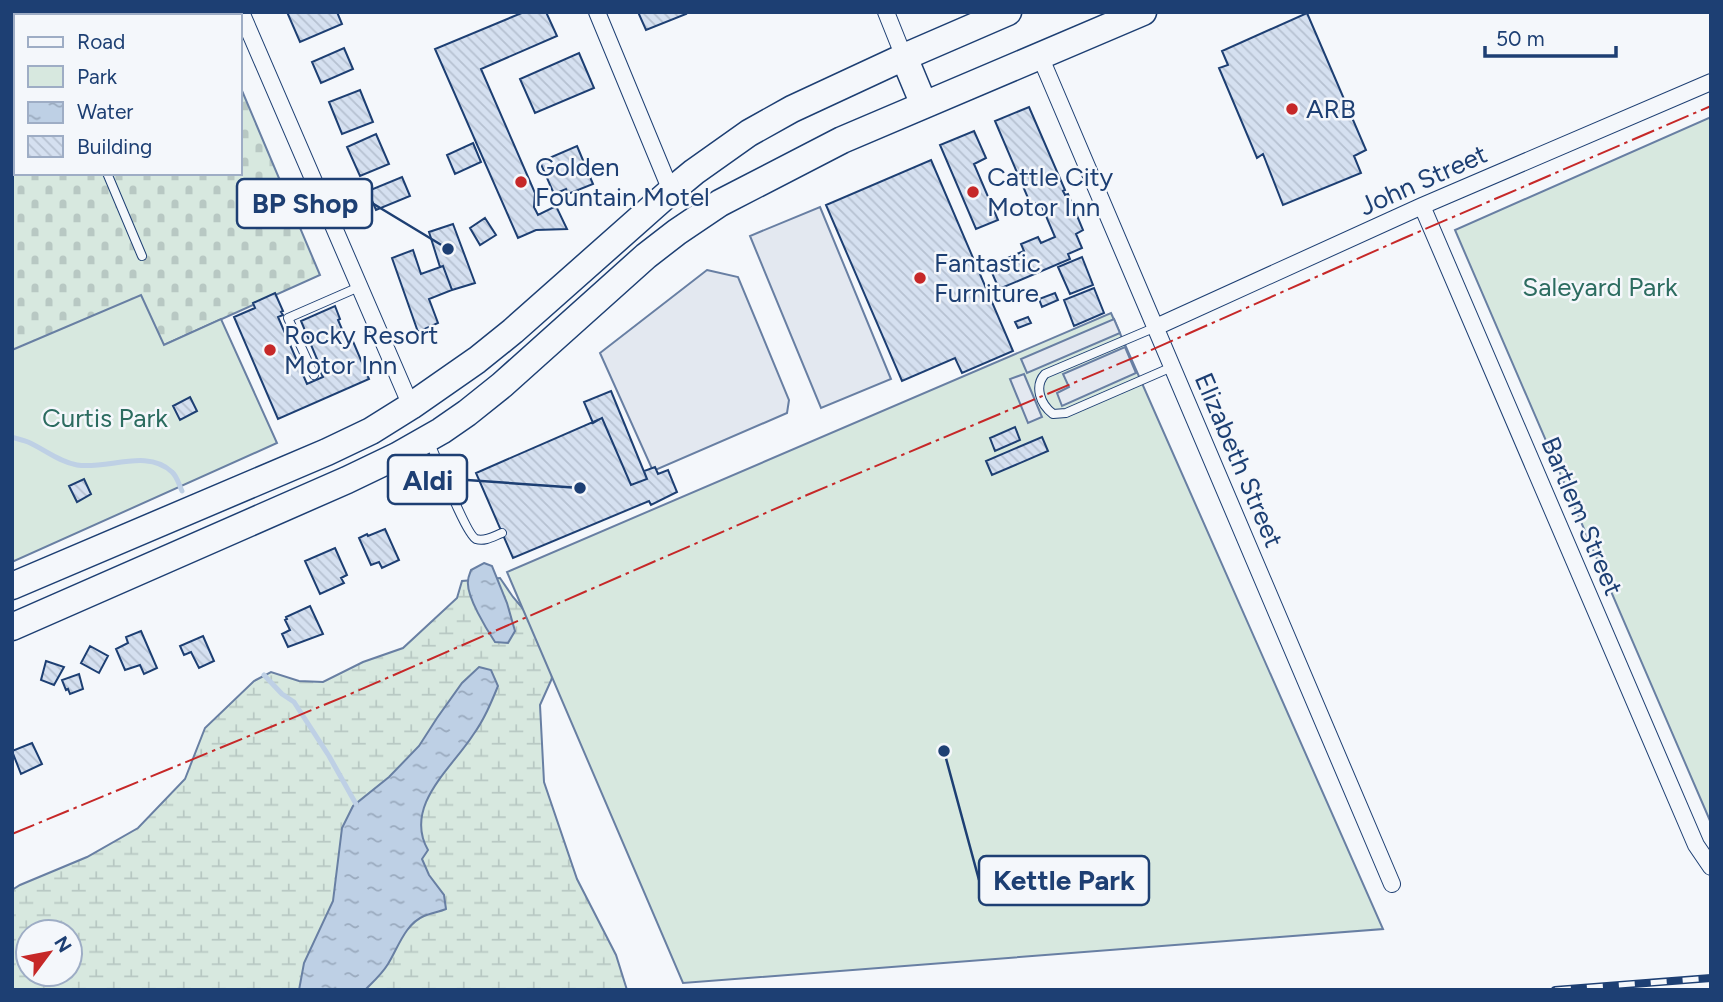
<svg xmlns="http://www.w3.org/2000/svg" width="1723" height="1002" font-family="Figtree,sans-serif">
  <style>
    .wetland { fill: url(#wetland-marsh); stroke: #687fa3; stroke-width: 2; fill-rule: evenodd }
    .cemetery { fill: url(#cemetery-stones); stroke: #687fa3; stroke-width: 2 }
    .park { fill: #d7e8df; stroke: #687fa3; stroke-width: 2 }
    .parking { fill: #e3e8f0; stroke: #687fa3; stroke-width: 2 }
    .water { fill: url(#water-ripples); stroke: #687fa3; stroke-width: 2 }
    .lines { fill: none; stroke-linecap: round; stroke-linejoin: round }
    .stream { stroke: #bed0e5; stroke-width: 5 }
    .building { fill: url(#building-back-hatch); stroke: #1d3f73; stroke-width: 2 }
    .service-casing { stroke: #1d3f73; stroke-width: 10 }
    .minor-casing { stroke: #1d3f73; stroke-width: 18 }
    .trunk-casing { stroke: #1d3f73; stroke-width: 29 }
    .service { stroke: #f4f7fb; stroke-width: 8 }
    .minor { stroke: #f4f7fb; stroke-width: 16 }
    .trunk { stroke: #f4f7fb; stroke-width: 26 }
    .rail-casing { stroke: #1d3f73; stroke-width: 8 }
    .rail { stroke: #f4f7fb; stroke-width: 5; stroke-dasharray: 16; stroke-linecap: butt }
    .power { stroke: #c62828; stroke-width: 2; stroke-dasharray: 24 5 3.5 5; stroke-linecap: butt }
    .poi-dot { fill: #c62828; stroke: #f4f7fb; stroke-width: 2.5 }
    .labels { text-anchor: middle; stroke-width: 5; stroke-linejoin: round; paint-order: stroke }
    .poi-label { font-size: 26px; fill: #1d3f73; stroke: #f4f7fb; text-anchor: start }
    .street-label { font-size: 26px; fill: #1d3f73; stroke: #f4f7fb }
    .park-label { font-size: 26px; fill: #2c6c60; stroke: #f4f7fb }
    .leader { fill: none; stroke: #1d3f73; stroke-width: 2.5 }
    .callout-dot { fill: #1d3f73; stroke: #f4f7fb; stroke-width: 2.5 }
    .callout { fill: #f4f7fb; stroke: #1d3f73; stroke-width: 2.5 }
    .callout-label { font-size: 28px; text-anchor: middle; font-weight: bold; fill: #1d3f73 }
  </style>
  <defs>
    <pattern id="wetland-marsh" width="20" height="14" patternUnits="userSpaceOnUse" patternTransform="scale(1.75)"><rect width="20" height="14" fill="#d7e8df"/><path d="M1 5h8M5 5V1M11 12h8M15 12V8" fill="none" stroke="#b8c8c3"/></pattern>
    <pattern id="cemetery-stones" width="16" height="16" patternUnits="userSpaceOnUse" patternTransform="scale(1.75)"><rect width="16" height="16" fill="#d7e8df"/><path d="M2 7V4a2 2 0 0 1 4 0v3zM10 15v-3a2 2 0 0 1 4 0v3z" fill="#b8c8c3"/></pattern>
    <pattern id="water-ripples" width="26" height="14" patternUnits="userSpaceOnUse" patternTransform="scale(1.75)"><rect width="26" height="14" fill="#bed0e5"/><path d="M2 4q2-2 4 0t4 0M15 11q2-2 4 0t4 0" fill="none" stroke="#9aaabe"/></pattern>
    <pattern id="building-back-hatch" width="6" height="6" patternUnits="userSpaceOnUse" patternTransform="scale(1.75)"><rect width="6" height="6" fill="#d5e0f0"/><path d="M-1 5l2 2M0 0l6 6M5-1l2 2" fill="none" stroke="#b6c1d1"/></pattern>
  </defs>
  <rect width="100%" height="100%" fill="#f4f7fb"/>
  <path class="wetland" d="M500,578L513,597L544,634L558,665L540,705L544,782L577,879L616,955L627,990H12V890L20,885L87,857L138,828L185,779L205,728L254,681L271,672L299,681L323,682L363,662L403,648L457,598L462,581ZM28,932H70V974H28Z"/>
  <path class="cemetery" d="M12,12H209L210,16H16V173H240V86L320,275L164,345L12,350Z"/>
  <path class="park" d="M1711,117V823L1455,230Z
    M141,295L164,345L221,319L277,443L12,562V350Z
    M1111,313L1383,929L683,983L507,572Z"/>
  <path class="parking" d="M820,207L891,379L821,408L750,236Z
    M707,270L738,277L789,400L787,413L653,471L600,353Z
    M1114,319L1120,333L1027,373L1021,359Z
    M1125,347L1136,373L1062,406L1057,393L1069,387L1063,374Z
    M1024,374L1042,417L1028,423L1010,379Z"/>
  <path class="water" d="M484,563L492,566L507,603L515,631L508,643L495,642C487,630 466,596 468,581C468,577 470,573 471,570Z
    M479,667L491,670L498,686C491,703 484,720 473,735C452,768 403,806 428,850L422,859L429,875L444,895L446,909C439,912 431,913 424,916C405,924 398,948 388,964C382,974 373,982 365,990H299L304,963L333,901L342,828L353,806L389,777L419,746L437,718L462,683Z"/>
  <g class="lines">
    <path class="stream" d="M12,437C17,439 23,440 28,442C44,449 59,462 77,465C107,470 147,448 172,472C177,476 179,485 182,491
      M264,675L282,694L294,702L329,756L356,804"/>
  </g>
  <path class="building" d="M287,12H337L342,24L300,42Z
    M524,12H546L557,36L481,69L535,193L534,207L538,215L556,206L567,229L536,230L518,238L435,49Z
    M638,12H685L686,14L646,30Z
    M1307,13L1366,150L1354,156L1361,173L1283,205L1263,154L1257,158L1219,68L1228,65L1222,51Z
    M344,48L353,69L321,83L312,62Z
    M579,53L594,88L535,113L520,79Z
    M360,90L373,122L342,134L329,102Z
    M1029,107L1065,190L1063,191L1065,195L1068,194L1083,230L1076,234L1082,248L1068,254L1070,259L999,289L989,266L1024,251L1021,244L1038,237L1041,243L1055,237L1040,202L1031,205L995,121Z
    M974,131L986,158L974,164L998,220L976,229L940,145Z
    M376,134L389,164L360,176L347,147Z
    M473,143L481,162L455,174L447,155Z
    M577,146L593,184L568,194L566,189L554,194L540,162Z
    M931,160L1013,351L962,373L955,358L902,381L826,205Z
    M402,177L410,196L376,210L368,191Z
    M485,218L496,235L480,245L470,228Z
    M453,224L475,283L452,290L443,266L440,267L429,232Z
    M413,250L421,274L443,266L452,290L429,299L438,323L418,332L392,258Z
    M1082,257L1093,285L1070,294L1058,267Z
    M1094,288L1104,313L1074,326L1064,300Z
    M275,293L283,311L281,312L283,315L278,317L307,384L323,377L315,360L317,359L301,321L335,306L340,319L338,320L347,341L352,339L369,379L278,419L234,317L255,308L253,303Z
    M1055,293L1058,300L1042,307L1039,299Z
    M1028,317L1031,323L1018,328L1015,322Z
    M611,391L647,479L631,485L602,418L593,423L584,402Z
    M190,397L197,411L180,420L173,406Z
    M602,418L631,485L647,479L644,471L655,467L658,474L668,470L677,492L651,505L649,501L513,558L476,473Z
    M1015,427L1020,440L995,451L990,438Z
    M1042,437L1048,451L992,475L986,461Z
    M84,479L91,494L77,502L69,486Z
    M385,529L399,560L382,568L379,562L371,565L359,538L367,534L368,536Z
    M335,548L347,575L341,578L344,583L320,594L305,561Z
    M310,606L323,634L288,647L282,634L290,630L285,620L287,619L286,617Z
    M141,631L157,668L144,674L140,665L125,670L116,649L128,643L126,637Z
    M203,636L214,661L199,668L191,652L184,655L180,646Z
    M90,646L108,656L99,673L81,663Z
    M46,661L64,667L54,685L41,680Z
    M79,674L83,689L70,694L68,689L66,690L62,680Z
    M32,743L42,764L21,774L12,751Z"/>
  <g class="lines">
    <g class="service-casing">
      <path id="service" d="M39,12L40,16
        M12,77L16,75
        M107,173L142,256
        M1156,327L1045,374C1034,386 1040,404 1053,414L1066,413L1172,367
        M314,375L288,318L359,287
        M429,441C436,456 466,535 476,539C485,542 494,536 502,533"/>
    </g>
    <g class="minor-casing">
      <path id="minor" d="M241,12L411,406
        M597,12L671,191
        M886,12L904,57
        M1040,56L1392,884
        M1422,206L1696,845L1711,867
        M1156,327L1422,206L1711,82"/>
    </g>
    <g class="trunk-casing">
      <path id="trunk" d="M904,57L924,105
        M12,586L327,452L371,431L411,406L477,360L513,331L671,191L694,172L749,133L792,109L904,57L1008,12
        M12,627L347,480L397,456L441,431L467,413L502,385L646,256L677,232L720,203L842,140L1143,12"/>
    </g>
    <use href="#service" class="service"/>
    <use href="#minor" class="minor"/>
    <use href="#trunk" class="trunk"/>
    <g class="rail-casing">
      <path id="rail" d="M1555,990L1711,978"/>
    </g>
    <use href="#rail" class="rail"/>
    <path class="power" d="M12,834L348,695L807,495L1140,355L1402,239L1711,106"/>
  </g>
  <g class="poi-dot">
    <circle cx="1292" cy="109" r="7"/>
    <circle cx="521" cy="182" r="7"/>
    <circle cx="973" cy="192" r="7"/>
    <circle cx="920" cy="278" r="7"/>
    <circle cx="270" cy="350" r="7"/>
  </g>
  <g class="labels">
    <g class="poi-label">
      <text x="1306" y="118">ARB</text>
      <text x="535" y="176">Golden<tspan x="535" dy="30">Fountain Motel</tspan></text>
      <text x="987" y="186">Cattle City<tspan x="987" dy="30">Motor Inn</tspan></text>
      <text x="934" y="272">Fantastic<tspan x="934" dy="30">Furniture</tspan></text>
      <text x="284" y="344">Rocky Resort<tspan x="284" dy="30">Motor Inn</tspan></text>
    </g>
    <g class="street-label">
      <text transform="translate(1423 180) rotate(-24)" y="9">John Street</text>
      <text transform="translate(1239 460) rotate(67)" y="9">Elizabeth Street</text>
      <text transform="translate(1582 516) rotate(67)" y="9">Bartlem Street</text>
    </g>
    <g class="park-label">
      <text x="1600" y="296">Saleyard Park</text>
      <text x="105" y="427">Curtis Park</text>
    </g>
  </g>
  <path class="leader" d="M448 249L372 203M580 488L467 480M944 751L979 880"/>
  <g class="callout-dot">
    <circle cx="448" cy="249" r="7"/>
    <circle cx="580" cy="488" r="7"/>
    <circle cx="944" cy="751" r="7"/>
  </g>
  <g class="callout">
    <rect x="237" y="179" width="135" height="49" rx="7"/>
    <rect x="388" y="455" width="79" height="49" rx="7"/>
    <rect x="979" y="856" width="170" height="49" rx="7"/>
  </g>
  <g class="callout-label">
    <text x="305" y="213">BP Shop</text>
    <text x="428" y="490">Aldi</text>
    <text x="1064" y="890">Kettle Park</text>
  </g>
  <rect width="1723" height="1002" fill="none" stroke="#1d3f73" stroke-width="28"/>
  <rect x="14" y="14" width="228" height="161" fill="#f4f7fb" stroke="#9eadc5" stroke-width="2"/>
  <rect x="28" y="37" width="35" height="10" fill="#f4f7fb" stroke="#9eadc5" stroke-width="2"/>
  <text x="77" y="49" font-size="21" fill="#1d3f73">Road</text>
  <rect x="28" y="66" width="35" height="21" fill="#d7e8df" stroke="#9eadc5" stroke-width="2"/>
  <text x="77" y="84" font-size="21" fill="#1d3f73">Park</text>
  <rect x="28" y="102" width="35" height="21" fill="url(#water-ripples)" stroke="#9eadc5" stroke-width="2"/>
  <text x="77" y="119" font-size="21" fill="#1d3f73">Water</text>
  <rect x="28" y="136" width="35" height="21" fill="url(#building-back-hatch)" stroke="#9eadc5" stroke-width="2"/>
  <text x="77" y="154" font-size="21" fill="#1d3f73">Building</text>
  <g transform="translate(49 953) rotate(58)"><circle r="33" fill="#f4f7fb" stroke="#9eadc5" stroke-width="2"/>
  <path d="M0-5L12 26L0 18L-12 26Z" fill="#c62828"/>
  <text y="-10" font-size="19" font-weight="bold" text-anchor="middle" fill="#1d3f73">N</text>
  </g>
  <path d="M1485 46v10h131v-10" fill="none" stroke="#1d3f73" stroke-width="3.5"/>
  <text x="1496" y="46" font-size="21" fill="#1d3f73" stroke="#f4f7fb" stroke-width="5" paint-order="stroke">50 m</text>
</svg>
